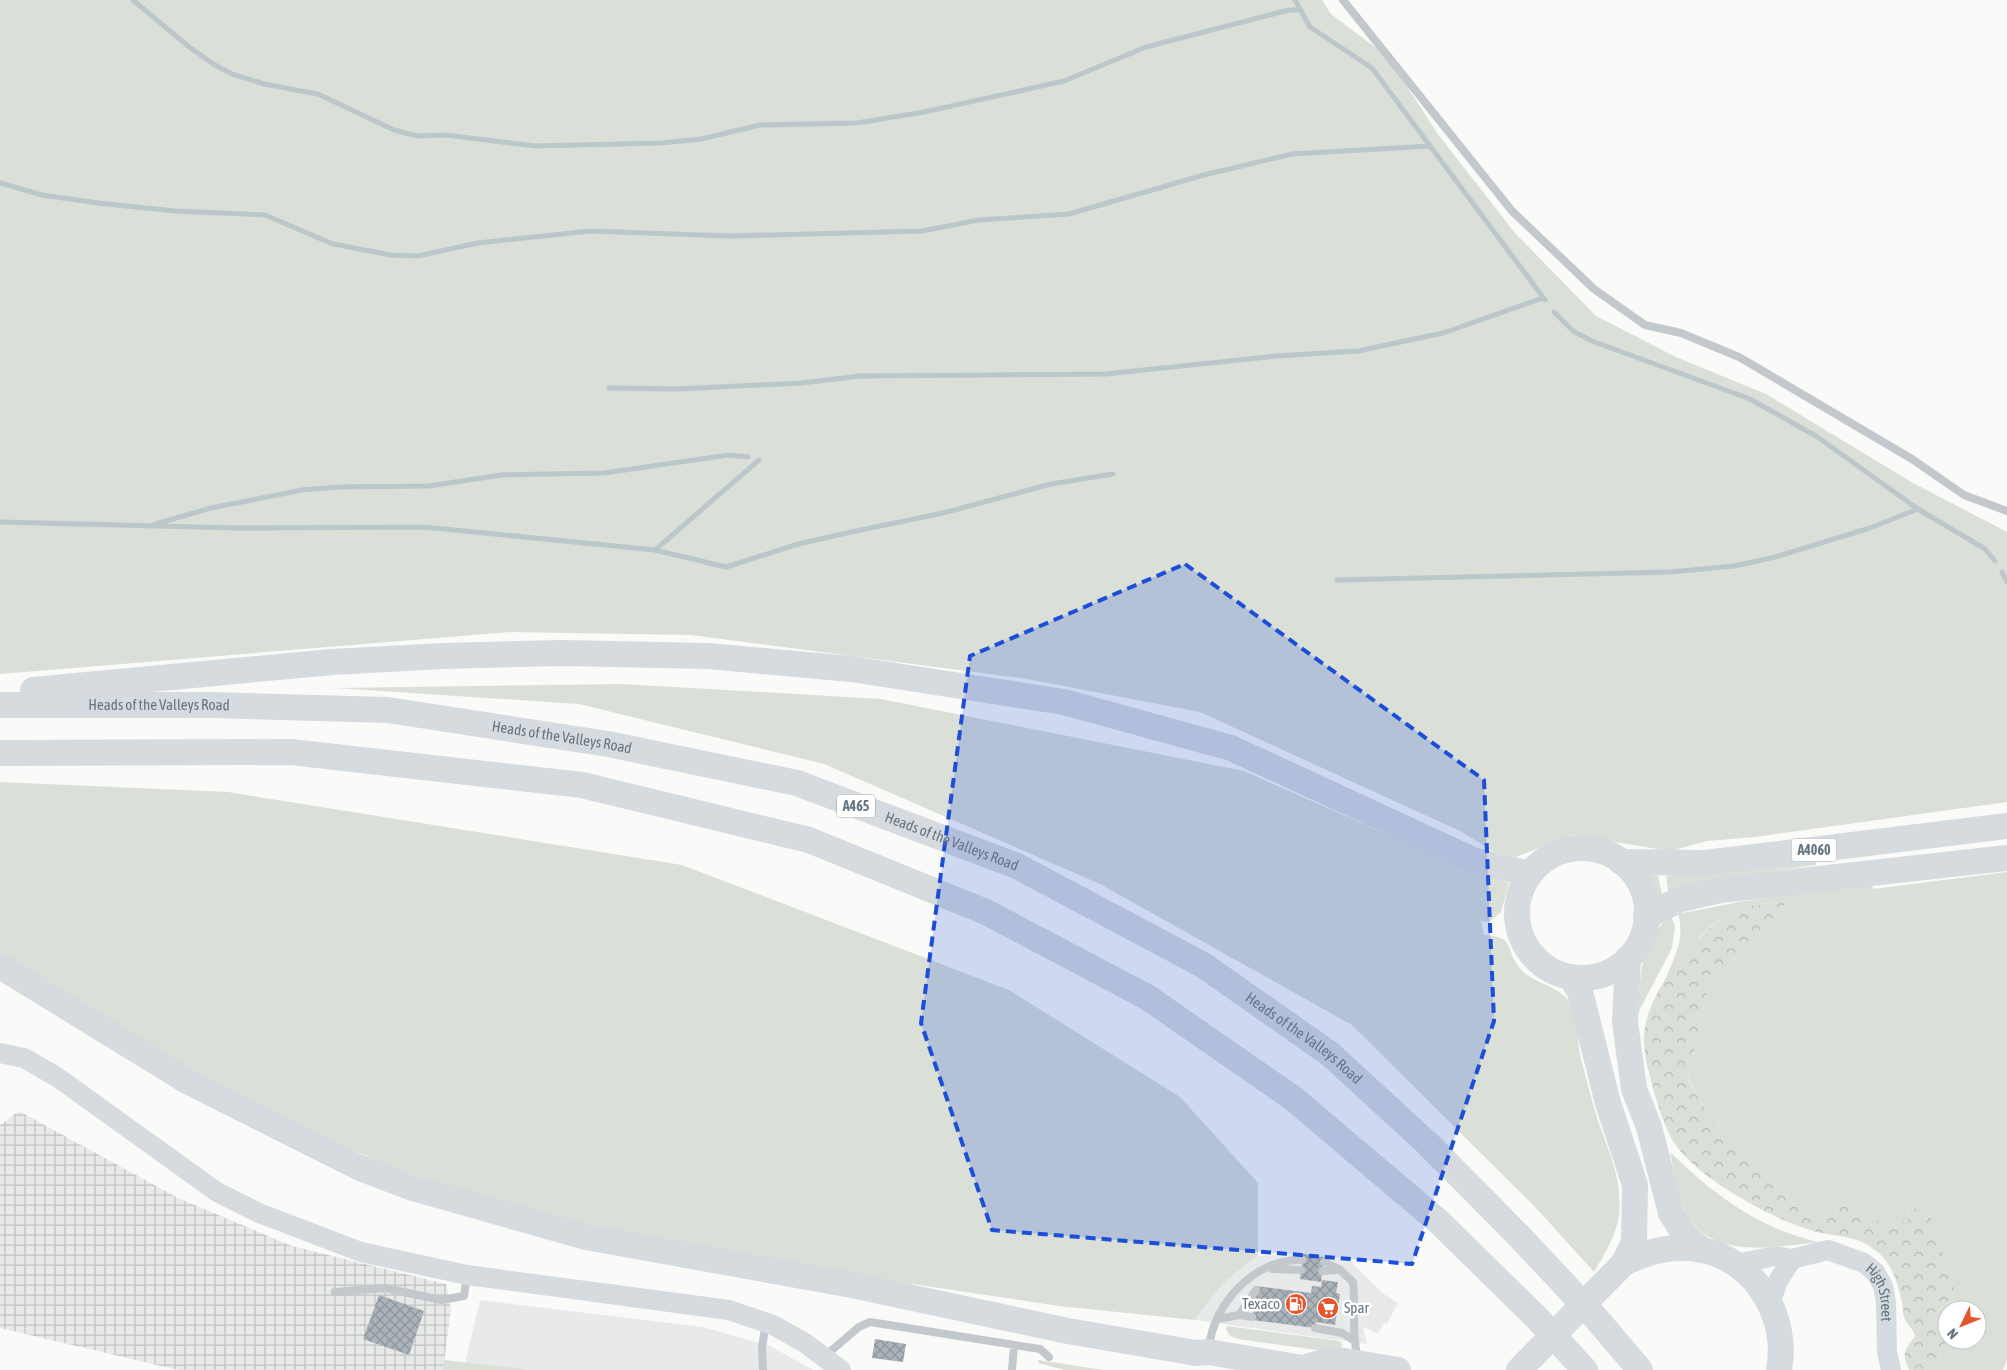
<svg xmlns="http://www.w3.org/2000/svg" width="2007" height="1370" font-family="'Asap Condensed',sans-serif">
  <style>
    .built { fill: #e8e9e9 }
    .industrial { fill: url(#industrial-grid) }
    .grass { fill: #dadfd7 }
    .forest { fill: url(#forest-crowns) }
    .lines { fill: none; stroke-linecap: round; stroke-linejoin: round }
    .stream { stroke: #bbc7cb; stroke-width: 5 }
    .building { fill: url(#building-cross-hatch) }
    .lane { stroke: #c3c8cc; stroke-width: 8 }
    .secondary { stroke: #d6dbdf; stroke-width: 20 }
    .highway { stroke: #d6dbdf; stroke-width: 26 }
    .marked { fill: #1d4ed8; fill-opacity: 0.2; stroke: #1d4ed8; stroke-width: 4; stroke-dasharray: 10 6; stroke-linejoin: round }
    .labels { text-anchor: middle; stroke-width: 5; stroke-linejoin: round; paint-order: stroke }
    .shield { fill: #fff; stroke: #939fa8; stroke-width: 1 }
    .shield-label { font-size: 14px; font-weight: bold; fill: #657683 }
    .street-label { font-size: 15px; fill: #657683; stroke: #fff }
    .poi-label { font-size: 15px; fill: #657683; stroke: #fff; text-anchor: end }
  </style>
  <defs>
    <pattern id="industrial-grid" width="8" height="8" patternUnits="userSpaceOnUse" patternTransform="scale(1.25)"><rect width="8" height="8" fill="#e8e9e9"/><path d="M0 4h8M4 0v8" fill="none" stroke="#c0c1c2"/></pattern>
    <pattern id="forest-crowns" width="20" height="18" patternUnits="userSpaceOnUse" patternTransform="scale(1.25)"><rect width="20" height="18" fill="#dadfd7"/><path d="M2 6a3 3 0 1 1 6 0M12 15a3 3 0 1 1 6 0" fill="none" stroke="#b4b9b4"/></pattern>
    <pattern id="building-cross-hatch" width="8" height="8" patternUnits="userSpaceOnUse" patternTransform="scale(1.25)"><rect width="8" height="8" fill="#aab3b9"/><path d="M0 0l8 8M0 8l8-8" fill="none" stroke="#8e969c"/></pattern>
  </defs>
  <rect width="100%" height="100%" fill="#fafaf8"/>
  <path class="built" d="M1297,1254L1349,1260L1384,1294L1398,1303L1387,1324L1384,1323L1378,1334L1363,1327L1367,1344L1195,1320L1215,1290L1235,1271L1258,1256Z
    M480,1300L703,1327L770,1346L813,1370H531L465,1363Z"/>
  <path class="industrial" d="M19,1111L178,1198L292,1246L446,1284L451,1309L443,1370H178L0,1328V1125Z"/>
  <path class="grass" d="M0,0H1322L1331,14L1388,57L1437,133L1515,233L1596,316L1676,357L1766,394L1913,483L2007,532V802L1755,837L1707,841L1670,851L1572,835L1516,857L1494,852L1462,832L1200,712L1027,679L691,635L511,632L0,674Z
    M622,684L881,699L1244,771L1467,870L1509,883L1501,912L1489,922L1481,921L1484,935C1516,937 1504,947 1519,967C1533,986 1560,983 1573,1007C1576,1013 1578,1047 1581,1059C1586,1078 1591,1098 1597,1118C1608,1151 1623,1179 1619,1216C1616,1236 1604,1255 1594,1272L1537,1209L1352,1025L1100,884L824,764L579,704L336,688Z
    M0,782L228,792L682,865L1009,990L1180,1097L1258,1183V1256C1227,1277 1216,1289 1195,1320L1059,1306L825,1271L587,1224L481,1198L377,1161L234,1095L0,958Z
    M1816,860V865L1736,876L1668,891L1666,876Z
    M2007,872V1359L2003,1370H1937L1941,1350L1947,1338V1340H1977V1310H1961L1949,1277L1909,1206L1908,1219L1889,1226L1837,1202L1823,1213L1795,1206L1747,1152L1706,1111L1688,1078L1707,989L1788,901C1771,903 1751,904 1735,911C1707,922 1681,959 1664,983C1673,959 1686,939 1678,914L1739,902L1872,882L1873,889Z
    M1647,875L1658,876L1662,894L1654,899Z
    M1671,916L1675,926L1672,948L1638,1013C1640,979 1640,938 1671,916Z
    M1670,1152C1713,1194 1758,1228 1818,1242C1773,1247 1711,1261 1685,1211C1677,1194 1674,1170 1670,1152Z
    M1227,1326L1340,1341L1343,1345L1332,1352L1238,1339L1230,1336L1226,1329Z
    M444,1360L531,1370H443Z
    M1038,1360L1104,1370H1065L1038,1363Z"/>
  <path class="forest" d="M1789,900L1707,989L1688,1079L1706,1111L1747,1152L1795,1206L1823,1213L1837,1202L1889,1226L1908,1219L1909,1206L1930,1215L1961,1310H1947V1338L1941,1350L1937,1370H1909C1901,1351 1905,1351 1915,1336C1913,1328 1909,1327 1905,1320C1903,1315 1903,1307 1902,1302C1899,1287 1893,1268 1883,1257C1861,1236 1848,1238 1821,1233C1780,1224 1695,1178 1673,1141C1664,1126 1659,1108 1654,1092C1650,1076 1645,1060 1644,1044C1642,1008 1670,969 1693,945C1705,933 1718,918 1734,911C1750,904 1772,903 1789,900Z"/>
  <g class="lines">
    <path class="stream" d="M133,0L188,46L213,64L232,74L264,84L318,94L394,130L417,136L446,135L535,146L661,143L701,139L760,125L857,123L924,112L1064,81L1146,47L1289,10H1301
      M1295,0L1310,27L1372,68L1545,300
      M0,183L42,195L98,203L175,211L265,215L333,244L391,255L418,256L478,243L590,231L729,236L922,231L979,220L1069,214L1204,175L1292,154L1430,146
      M1554,312L1573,331L1592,341L1750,399L1816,436L1918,509L1985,549L1995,561
      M609,388L677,389L802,383L860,376L1106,374L1276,356L1358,351L1443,333L1543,298
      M0,522L237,528L424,527L655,550L726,567L795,545L837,535L943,513L1051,484L1113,474
      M155,524L211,508L302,490L339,487L429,486L501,475L604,473L729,455L748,457
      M655,550L759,460
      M2002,572L2007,582
      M1337,580L1670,572L1734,566L1775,557L1870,528L1918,509"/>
  </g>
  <path class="building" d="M1303,1254L1324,1257L1321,1282L1300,1279Z
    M1322,1280L1338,1282L1336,1293L1340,1294L1335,1325L1316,1322L1315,1328L1252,1320L1256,1286L1311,1293L1312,1286L1321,1287Z
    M379,1295L424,1311L409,1355L363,1339Z
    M875,1339L906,1344L903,1362L872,1358Z"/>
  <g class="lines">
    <path class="lane" d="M1343,0L1512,211L1594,289L1645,325L1681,333L1739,357L1912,459L1964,495L2007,511
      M1324,1262L1339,1269L1353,1282C1356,1308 1351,1333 1358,1358
      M1272,1269L1301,1270
      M1322,1271L1338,1270
      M335,1292L385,1288L441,1300L464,1296L467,1275
      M1239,1315L1252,1317
      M1218,1319L1239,1315L1256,1290
      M1315,1328L1342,1333L1353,1340
      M1209,1348C1213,1304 1255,1258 1302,1260
      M825,1356L859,1327L870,1322L1040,1349L1049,1357
      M763,1370L762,1347L766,1323
      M1012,1370L1014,1345"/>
    <g class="secondary">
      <path d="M0,1053L24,1058L57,1077L217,1192L259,1213L361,1252L467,1275L729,1310L773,1325L805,1343L841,1370"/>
      <path id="s1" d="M1736,1264L1775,1256L1792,1259L1828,1250L1864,1263L1875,1272L1883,1286L1886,1302L1887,1352L1891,1370"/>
      <path d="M1771,1301L1778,1281L1792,1259"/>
    </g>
    <g class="highway">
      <path d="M33,690L332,662L443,656L562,653L708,656L851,669L1064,702L1231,748L1473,860L1530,874"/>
      <path id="s2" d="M0,705H213L388,710L608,744L797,783L1017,866L1203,965L1330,1054L1428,1144L1520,1237L1595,1317L1640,1370"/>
      <path d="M0,753L291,752L582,785L809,840L986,912L1147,997L1294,1099L1439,1222L1536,1317L1585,1370"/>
      <circle cx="1582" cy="913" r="65"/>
      <path d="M1621,862L1705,863L2007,826"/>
      <path d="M1646,916L1681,899L1720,890L2007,858"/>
      <path d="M1628,958L1625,1022L1634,1089L1649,1127L1671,1213L1684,1234L1701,1249"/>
      <path d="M0,966L187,1081L360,1168L413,1188L586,1237L852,1285L1068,1331L1196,1353L1209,1352L1313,1370"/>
      <path d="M1571,977L1580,992L1608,1103L1635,1185L1634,1242L1624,1263"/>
      <path d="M1307,1367L1333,1359L1398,1370"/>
      <path d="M1519,1370L1624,1263C1647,1252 1676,1244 1702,1250C1756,1261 1789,1317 1779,1370"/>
    </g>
  </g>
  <path class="marked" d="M1185,564L1484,780L1494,1021L1412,1264L992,1230L921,1023L970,656Z"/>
  <defs>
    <g id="fuel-disc" transform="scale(1.125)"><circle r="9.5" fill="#e4572e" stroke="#fff"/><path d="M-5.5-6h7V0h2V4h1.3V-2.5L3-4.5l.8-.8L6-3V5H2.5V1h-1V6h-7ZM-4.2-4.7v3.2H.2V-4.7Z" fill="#fff"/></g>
    <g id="supermarket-disc" transform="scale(1.125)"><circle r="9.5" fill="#e4572e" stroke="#fff"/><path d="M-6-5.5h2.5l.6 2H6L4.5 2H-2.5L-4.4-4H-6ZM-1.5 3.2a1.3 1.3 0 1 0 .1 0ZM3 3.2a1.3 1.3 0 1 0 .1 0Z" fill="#fff"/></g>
  </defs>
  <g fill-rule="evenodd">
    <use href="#fuel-disc" x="1296" y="1304"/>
    <use href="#supermarket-disc" x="1328" y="1308"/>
  </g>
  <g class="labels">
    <g class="shield">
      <rect x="837" y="794.5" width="38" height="23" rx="4"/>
      <rect x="1791.5" y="838.5" width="45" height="23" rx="4"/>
    </g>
    <g class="shield-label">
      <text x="856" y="811">A465</text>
      <text x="1814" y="855">A4060</text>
    </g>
    <g class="street-label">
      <text dy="5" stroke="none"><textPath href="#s2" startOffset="159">Heads of the Valleys Road</textPath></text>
      <text dy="5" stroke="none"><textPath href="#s2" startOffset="564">Heads of the Valleys Road</textPath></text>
      <text dy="5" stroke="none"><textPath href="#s2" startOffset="969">Heads of the Valleys Road</textPath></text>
      <text dy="5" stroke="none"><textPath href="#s2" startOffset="1374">Heads of the Valleys Road</textPath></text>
      <text dy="5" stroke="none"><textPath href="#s1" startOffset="168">High Street</textPath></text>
    </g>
    <g class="poi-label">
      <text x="1280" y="1309">Texaco</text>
      <text x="1344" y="1313" text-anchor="start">Spar</text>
    </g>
  </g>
  <g transform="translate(1962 1325) rotate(227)"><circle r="24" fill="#ffffff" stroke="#c1c8cd"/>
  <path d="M0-4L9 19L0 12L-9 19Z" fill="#e4572e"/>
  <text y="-8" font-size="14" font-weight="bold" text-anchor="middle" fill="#657683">N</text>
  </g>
</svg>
